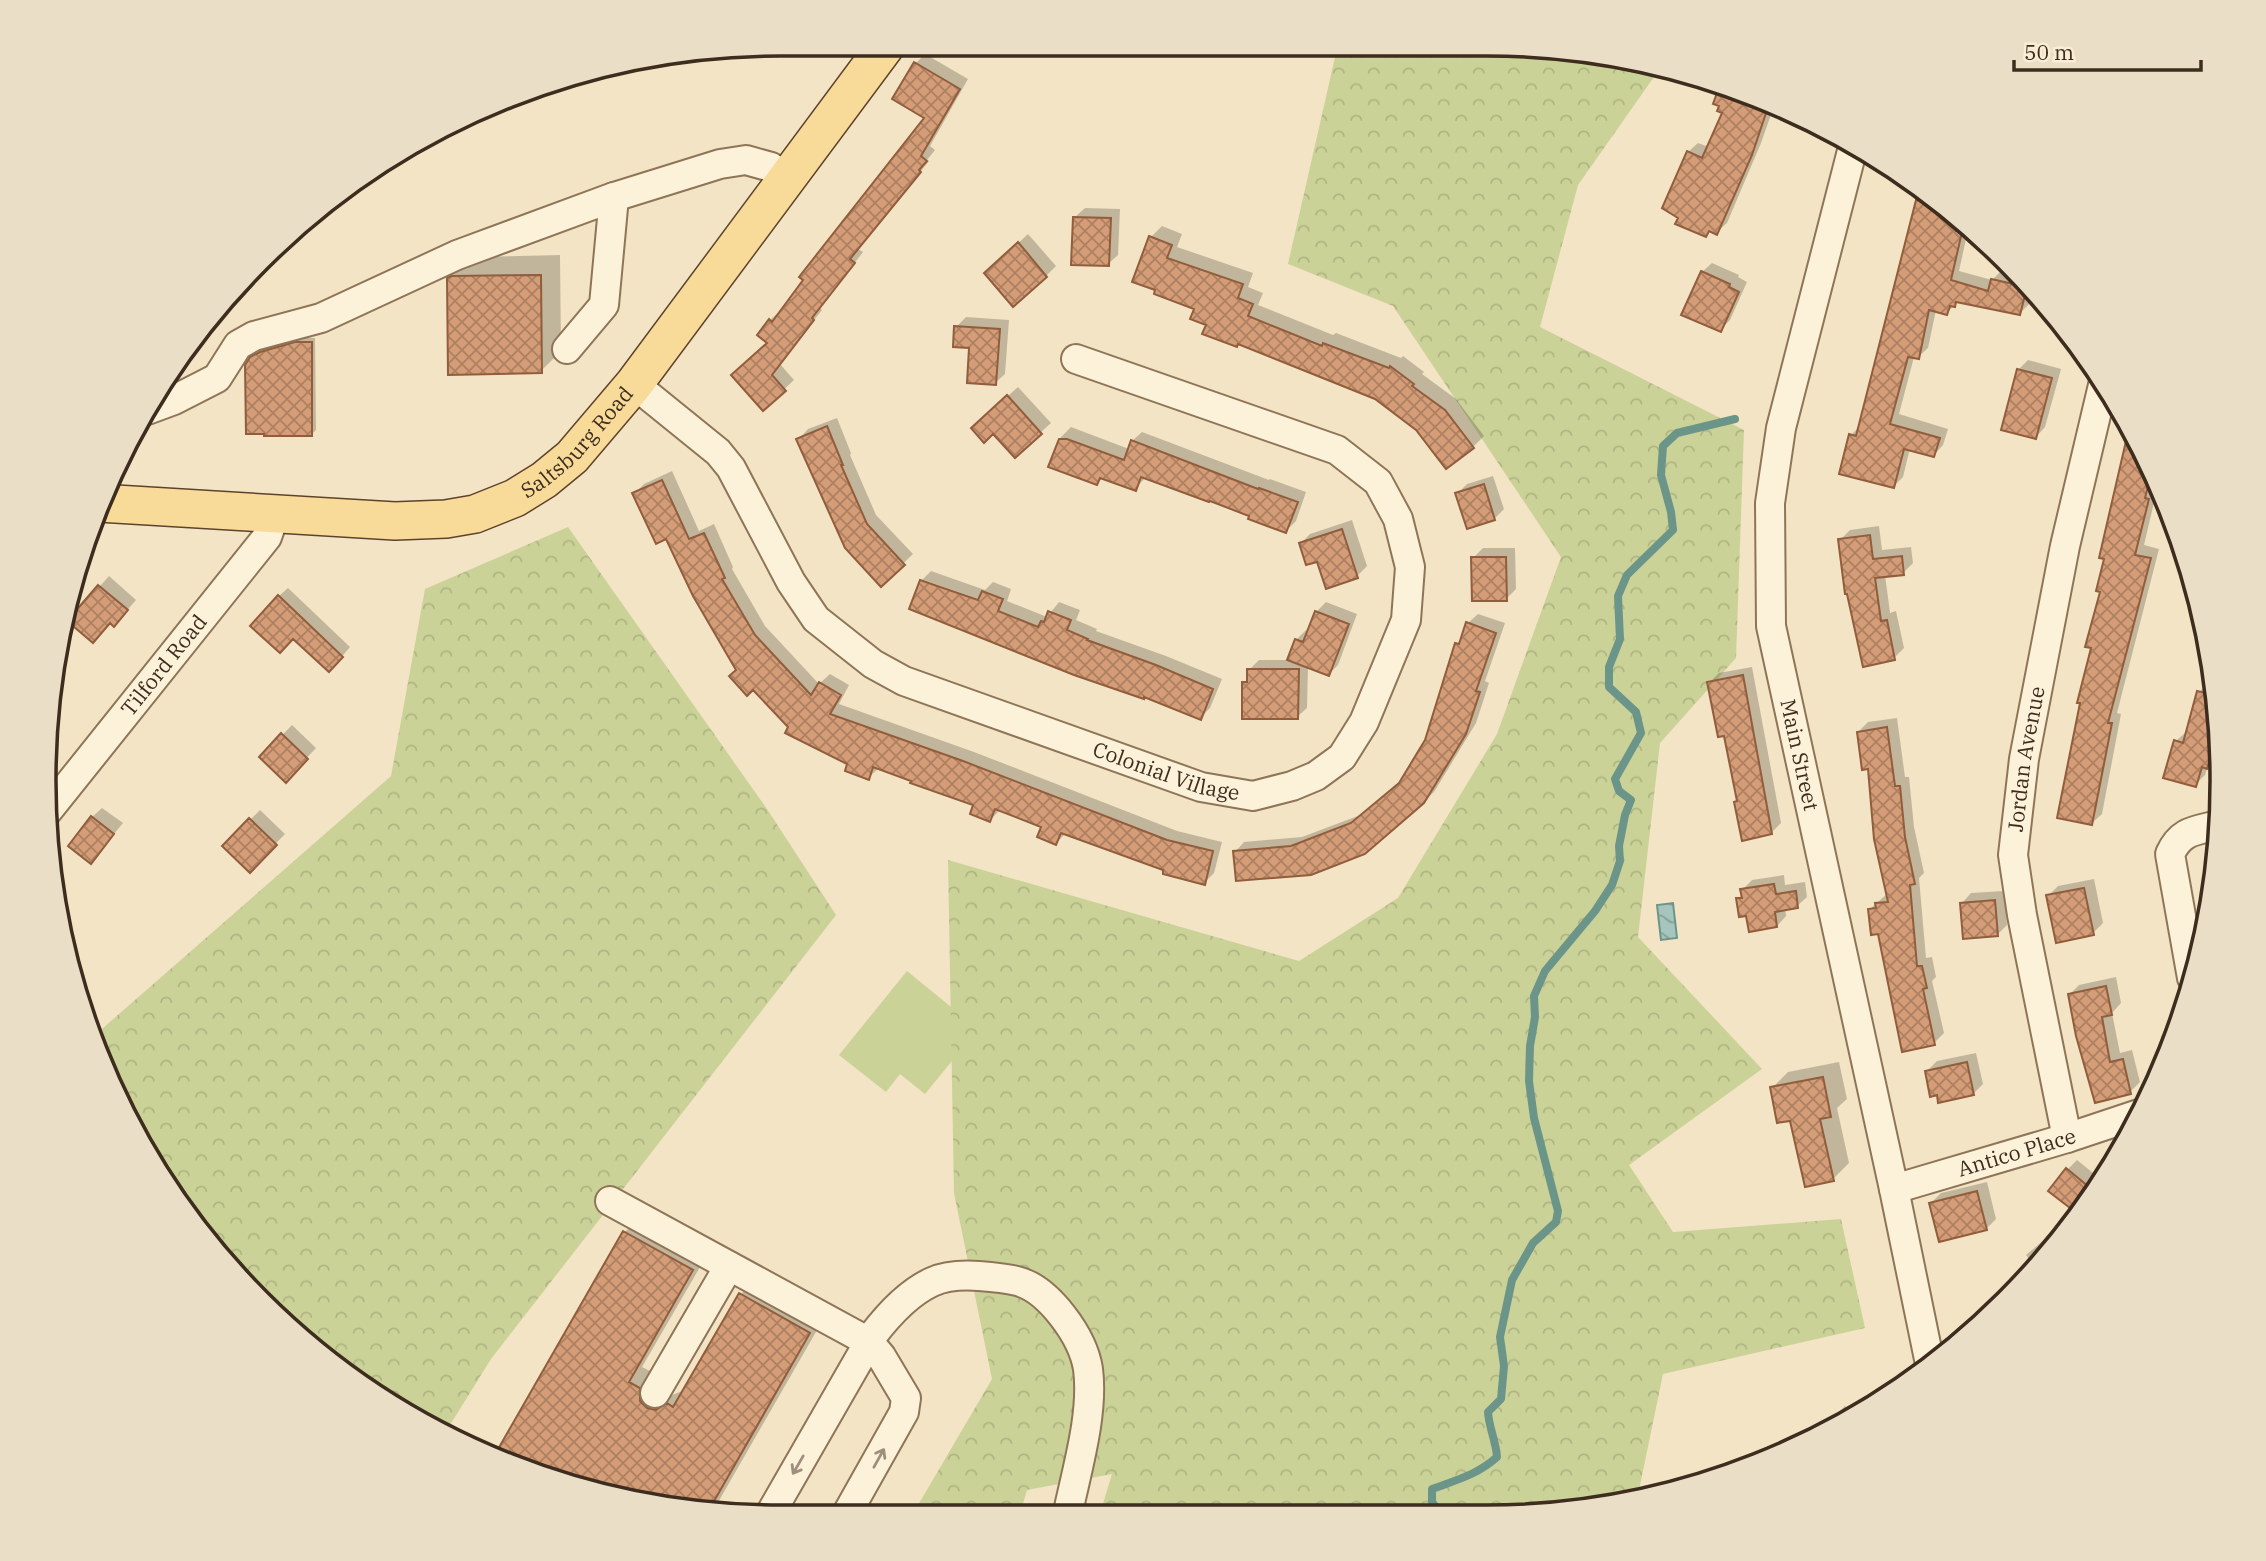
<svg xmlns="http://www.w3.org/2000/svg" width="2266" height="1561" font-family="'IBM Plex Serif',serif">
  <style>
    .green { fill: #cbd297 }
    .forest { fill: url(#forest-crowns) }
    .water { fill: url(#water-waves); stroke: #6c958a; stroke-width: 2 }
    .shadow { fill: #0003; fill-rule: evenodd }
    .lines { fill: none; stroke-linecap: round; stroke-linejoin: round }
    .stream { stroke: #6c958a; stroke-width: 8 }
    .building { fill: url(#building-cross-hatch); stroke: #915d3c; stroke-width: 2 }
    .minor-casing { stroke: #8f7558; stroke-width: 32 }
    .major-casing { stroke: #5d432d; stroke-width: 40 }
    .minor { stroke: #fcf1d9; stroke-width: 28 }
    .major { stroke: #f8da99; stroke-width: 37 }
    .oneway { stroke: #9d8f7c }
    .labels { text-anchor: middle; stroke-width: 5; stroke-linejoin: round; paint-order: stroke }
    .street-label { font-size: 21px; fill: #3e2d1e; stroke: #f9eed5 }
    .rim { fill: none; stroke: #3e2d1e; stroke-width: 3.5 }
  </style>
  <defs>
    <pattern id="forest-crowns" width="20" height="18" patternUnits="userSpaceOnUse" patternTransform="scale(1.75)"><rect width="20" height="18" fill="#cbd297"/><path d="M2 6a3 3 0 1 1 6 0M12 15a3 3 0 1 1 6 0" fill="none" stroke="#afb582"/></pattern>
    <pattern id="water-waves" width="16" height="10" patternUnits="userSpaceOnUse" patternTransform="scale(1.75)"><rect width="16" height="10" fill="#a6c5bc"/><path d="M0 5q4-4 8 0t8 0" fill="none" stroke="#89a098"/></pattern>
    <pattern id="building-cross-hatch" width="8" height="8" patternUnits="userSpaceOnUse" patternTransform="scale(1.75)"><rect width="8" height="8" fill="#d49d77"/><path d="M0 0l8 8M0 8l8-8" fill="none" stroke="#ad8061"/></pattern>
  </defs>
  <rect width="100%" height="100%" fill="#f2e4c4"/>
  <path class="green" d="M907,971L978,1029L925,1094L900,1074L886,1092L839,1055Z"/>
  <path class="forest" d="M1338,44H1486L1629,58L1661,67L1578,185L1540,327L1744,430L1736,658L1660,743L1638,937L1762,1069L1629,1165L1673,1232L1841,1219L1865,1328L1663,1374L1637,1500L1629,1503L1486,1517H1099L1112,1474L1027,1490L1019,1517H911L992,1379L954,1193L948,860L1299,961L1398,898L1497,734L1561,557L1393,306L1288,264Z
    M568,527L767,809L836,915L491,1359L445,1433L371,1393L259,1301L168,1190L120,1107L95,1035L391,776L425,589Z"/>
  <path class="water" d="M1673,903L1677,938L1661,940L1657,905Z"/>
  <path class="shadow" d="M925,54L968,79L930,146L935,150L927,160L929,161L858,249L863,252L820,308L822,310L780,364L794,380L763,409L770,320L780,311L781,312L926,117L916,63Z
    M1722,83L1774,106L1761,143L1727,223L1717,232L1711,230L1706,235L1688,152L1698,143L1709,147L1724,112Z
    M1923,196L1968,230L1959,271L1992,280L2002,270L2018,274L2032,291L2029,304L2020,313L1959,300L1947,313L1936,310L1928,348L1918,357H1914L1899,414L1948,429L1943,445L1934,455L1910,448L1903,477L1894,486L1851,435L1861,425L1918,201Z
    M1085,208L1120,209L1118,255L1108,264L1075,217Z
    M1162,226L1182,234L1177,247L1253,273L1248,287L1263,293L1258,305L1333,335L1336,333L1401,358L1403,356L1424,372L1422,374L1456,399L1484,436L1473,447L1418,429L1376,398L1208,324L1151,237Z
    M1028,234L1056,266L1046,276L996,264Z
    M560,255L561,351L541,371L448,279L472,257Z
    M1712,263L1739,275L1738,277L1747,282L1730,320L1720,330L1702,272Z
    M966,317L1009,320L1005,374L995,383L956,327Z
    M301,338H315L316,430L312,434L266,432L251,359L266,348Z
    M2028,360L2061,369L2045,427L2036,437L2018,370Z
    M1018,387L1051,423L1015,456L983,418Z
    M837,418L851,453L850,455L876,515L913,554L881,585L799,439L808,429Z
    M1071,427L1129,449L1132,441L1142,432L1269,480L1270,479L1306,492L1296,521L1286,531L1251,515L1146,477L1135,489L1103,477L1097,483L1051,466L1061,437Z
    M2130,431L2156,480L2154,489L2157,490L2144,545L2159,549L2117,713L2121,714L2102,814L2092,823L2093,647Z
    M672,471L699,531L714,524L733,567L732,569L765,626L819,684L830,674L849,685L839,704L974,752L1177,831L1222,842L1214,873L1204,883L1066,833L1056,843L1044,826L1001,809L990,820L975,804L879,768L868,778L850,763L790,727L738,670L667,536L634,494L644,484Z
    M1493,476L1504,509L1494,519L1457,494L1467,484Z
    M1352,520L1367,566L1357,576L1301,543L1310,534Z
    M1879,526L1882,550L1911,547L1913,563L1903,573L1885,575L1890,613L1896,611L1904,648L1894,658L1840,540L1850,530Z
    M1483,548H1515L1516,589L1506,599L1473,558Z
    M931,571L985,590L993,582L1011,589L1007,601L1047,617L1059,602L1080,610L1076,620L1097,629L1096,631L1166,656L1222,679L1210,708L1200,718L1145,696L1143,697L1074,673L912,608L921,581ZM924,580L987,602L986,605L924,583Z
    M109,576L136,600L123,615L111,622L69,621Z
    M288,588L350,647L338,661L279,596Z
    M1326,602L1357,614L1338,665L1329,674L1308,666L1307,708L1297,717L1244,683L1249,678V670L1259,660H1288L1296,640L1306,630L1309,632L1316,612Z
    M1478,614L1505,623L1485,681L1489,683L1476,723L1434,792L1423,802L1364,852H1235L1244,842L1302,837L1363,814L1402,781L1426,740L1457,644L1463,638L1468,623Z
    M1752,667L1781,823L1771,833L1735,802L1738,799L1726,734L1709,683L1719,673Z
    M2212,677L2219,752L2218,757L2207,768L2205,775L2195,785L2176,741L2186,732H2188L2199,692L2210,682Z
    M50,696L56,701L49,710Z
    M1897,718L1905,777H1909L1914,827L1924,873L1919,878L1926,958L1932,957L1936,977L1932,981L1944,1033L1934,1043L1870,909L1888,893L1870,767L1858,732L1868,722Z
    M292,725L316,748L286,780L261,757Z
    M102,808L123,823L91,862L92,817Z
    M260,810L285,834L250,870L224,846Z
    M1784,875L1785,885L1805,882L1807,897L1797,906L1785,908L1786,916L1777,926L1748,914L1738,899L1743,894L1742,890L1752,880Z
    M2094,879L2103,923L2093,933L2048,896L2058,886Z
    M2004,891L2007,925L1997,935L1962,903L1971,893Z
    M2116,977L2121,1003L2112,1013L2120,1053L2132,1050L2140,1082L2130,1092L2096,1101L2070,994L2079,985Z
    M2176,1030L2166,1063L2161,1036L2166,1032Z
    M1976,1053L1983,1084L1973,1094L1927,1071L1937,1061Z
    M1839,1062L1847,1099L1837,1108L1849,1163L1833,1179L1772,1088L1788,1072Z
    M2077,1160L2103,1181L2093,1194L2068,1169Z
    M1987,1182L1996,1219L1986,1229L1931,1203L1941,1193Z
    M640,1217L707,1255L642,1367L654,1373L662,1393L672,1395L685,1390L741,1294L756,1279L824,1318L713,1511L636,1503L494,1459L625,1232Z
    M2058,1228L2062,1234L2035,1267L2026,1255Z
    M1845,1406L1861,1413L1826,1433L1832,1419Z
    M1767,1448L1778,1453L1754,1461Z"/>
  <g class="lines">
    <path class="stream" d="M1444,1517L1432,1502V1489C1456,1480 1477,1475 1497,1457C1496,1441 1489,1428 1488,1412L1501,1399L1504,1366L1500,1337L1512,1280L1533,1243L1556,1222L1558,1211L1534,1118L1529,1081L1530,1046L1535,1017L1534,996L1545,971L1595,911L1612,885L1620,861L1619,846L1625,815L1631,800L1619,791L1615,779L1641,733L1636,712L1609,687V667L1620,639L1618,596L1627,575L1673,530L1671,512L1661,475L1663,446L1677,433L1735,419"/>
  </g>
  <path class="building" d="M914,62L960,89L921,156L927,161L919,170L921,172L850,259L855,263L812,318L814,320L772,375L786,391L763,411L731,375L767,343L757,335L769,319L772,322L803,280L799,277L924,118L892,99Z
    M1721,82L1769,104L1752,155L1717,235L1709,231L1706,237L1675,224L1678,218L1662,208L1687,151L1702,158L1722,113L1717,111L1719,106L1713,104Z
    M1916,200L1934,204L1958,223L1956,231L1962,232L1951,280L1988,291L1991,279L2027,287L2020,315L1956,302L1955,307L1950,306L1947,315L1929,310L1919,359L1908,357L1890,424L1940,438L1934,457L1904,449L1894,488L1839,474L1849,434L1856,436Z
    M1073,217L1111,218L1109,266L1071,265Z
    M1149,236L1172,245L1167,258L1243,284L1238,298L1253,304L1248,316L1322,346L1323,343L1389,368L1390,366L1414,384L1412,386L1445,410L1474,448L1446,469L1416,430L1375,399L1238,344L1237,347L1202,334L1206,325L1190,319L1194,309L1154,294L1155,290L1132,282Z
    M1018,242L1047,277L1013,307L984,273Z
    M1701,271L1730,284L1729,287L1739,292L1721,332L1681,315Z
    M541,275L542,373L448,375L447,278L451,276Z
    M954,326L1000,329L996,385L967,383L969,348L953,347Z
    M295,342H312V436H264V434H246L245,365L250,357L260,352Z
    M2017,369L2052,378L2036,439L2001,430Z
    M1007,395L1042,434L1015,458L993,434L984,443L971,428Z
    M827,426L843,465H841L867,524L905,565L881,587L845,548L796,439Z
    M2129,428L2152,471L2145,498L2149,499L2135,555L2151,558L2108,723H2112L2092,825L2057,818L2080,703H2077L2091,648L2085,647L2100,592L2096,591L2104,559L2099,558Z
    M1059,439H1067L1124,460L1131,440L1258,489L1259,488L1298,502L1286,533L1248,519L1249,516L1210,501L1209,502L1141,477L1136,491L1100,478L1097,485L1048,467Z
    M662,480L689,539L704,533L725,578L722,579L755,635L811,695L819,682L841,695L830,714L963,761L1167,840L1213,851L1205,885L1163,874V870L1061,833L1056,845L1037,837L1041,827L995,809L990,822L970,814L973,805L910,783L911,781L873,767L869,780L845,771L847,764L785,733L788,727L753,690L747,696L729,676L736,670L693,596L666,539L656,544L632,493Z
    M1484,484L1495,520L1467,529L1455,493Z
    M1342,529L1358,578L1326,589L1317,562L1306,565L1299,543Z
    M1870,535L1873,559L1902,556L1904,575L1875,578L1881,621L1887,620L1895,660L1863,667L1847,594H1845L1838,539Z
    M1471,557H1506L1507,601H1472Z
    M920,580L978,600L982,591L1003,599L998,611L1038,627L1041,621L1044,622L1048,611L1071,620L1067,630L1088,639L1087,640L1156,665L1213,689L1201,720L1144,697V699L1074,675L909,609Z
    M98,585L128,610L114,627L110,623L93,643L67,621Z
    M278,595L343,657L329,672L293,639L280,653L250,626Z
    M1315,611L1349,624L1329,676L1287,660L1295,639L1303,642Z
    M1466,622L1496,633L1476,691L1480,692L1466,734L1424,803L1365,854L1311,875L1236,881L1233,851L1291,846L1351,823L1399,783L1425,740L1455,643L1459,644Z
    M1247,669H1299L1298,719H1242V682H1247Z
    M1743,675L1772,834L1742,841L1734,802L1737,801L1724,736L1718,737L1707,682Z
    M2197,691L2214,695L2217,732L2207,769L2202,767L2196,787L2163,778L2174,740L2183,743Z
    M1887,727L1895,786H1900L1905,837L1915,884L1910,885L1917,966H1922L1927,988L1923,989L1935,1045L1902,1052L1878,934L1871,935L1868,909L1876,908L1875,903L1888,902L1874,839L1868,769L1862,770L1857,732Z
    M281,733L308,759L286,783L259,757Z
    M91,816L114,834L91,864L68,846Z
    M249,818L277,845L250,873L222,846Z
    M1774,884L1776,894L1796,891L1798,908L1775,912L1777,927L1749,932L1746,916L1739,917L1736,898H1742L1740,889Z
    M2084,888L2094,935L2056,943L2046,895Z
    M1995,900L1998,936L1963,939L1960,903Z
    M2106,986L2112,1015L2102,1017L2110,1062L2123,1059L2131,1094L2095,1103L2076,1036L2068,994Z
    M1967,1062L1974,1095L1938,1103L1937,1095L1930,1097L1925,1071Z
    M1823,1077L1831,1117L1820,1119L1834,1181L1805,1187L1790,1121L1777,1123L1770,1087Z
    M2066,1168L2095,1192L2084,1206L2070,1208L2048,1191Z
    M1977,1191L1987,1230L1939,1242L1929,1203Z
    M623,1231L693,1270L629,1382L640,1388V1401L647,1408L656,1410L667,1403L673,1407L739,1293L810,1333L709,1510L636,1503L493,1458Z"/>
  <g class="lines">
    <g class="minor-casing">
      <g id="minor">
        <path id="s1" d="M1854,143L1781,428L1770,503L1771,626L1894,1189L1930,1364"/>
        <path d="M567,349L604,305L614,197"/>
        <path id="s2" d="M634,384L718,452L731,468L791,582L816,619L873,664L904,681L1201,787L1253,796L1292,786L1316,776L1342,757L1364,722L1406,620L1410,567L1398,519L1378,482L1337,450L1076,359"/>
        <path d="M147,410L174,400L217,378L238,345L254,336L321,318L457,255L614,197L720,164L746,160L771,167L788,177"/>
        <path id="s3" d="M46,813L267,537L275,514"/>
        <path d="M2192,978L2170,854C2181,830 2195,831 2218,825"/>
        <path id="s4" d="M2067,1138L2022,915L2013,855L2024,759L2065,546L2104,381"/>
        <path id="s5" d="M1894,1189L2067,1138L2139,1114"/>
        <path d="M610,1201L869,1342L881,1356L906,1398L904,1412L845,1517"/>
        <path d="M655,1393L729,1266"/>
        <path d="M769,1516L873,1335C889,1314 908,1293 932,1282C947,1275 964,1275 979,1276C992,1277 1005,1278 1017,1281C1049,1289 1083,1337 1088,1369C1094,1415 1076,1472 1067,1517"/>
      </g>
    </g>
    <g class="major-casing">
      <g id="major">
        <path id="s6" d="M99,503L395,521L446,519L475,514L515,498L544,480L572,457L634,384L887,44"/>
      </g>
    </g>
    <use href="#minor" class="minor"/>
    <use href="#major" class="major"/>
  </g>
  <defs><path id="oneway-shaft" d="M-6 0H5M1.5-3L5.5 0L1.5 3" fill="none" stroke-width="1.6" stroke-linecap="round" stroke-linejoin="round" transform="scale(1.75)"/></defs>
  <g class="oneway">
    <use href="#oneway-shaft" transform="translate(879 1458) rotate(-61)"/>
    <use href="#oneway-shaft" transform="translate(798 1465) rotate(120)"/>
  </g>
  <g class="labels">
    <g class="street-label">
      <text dy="7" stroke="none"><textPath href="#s6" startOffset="504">Saltsburg Road</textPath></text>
      <text dy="7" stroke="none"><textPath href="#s3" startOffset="189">Tilford Road</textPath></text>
      <text dy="7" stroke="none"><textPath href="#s1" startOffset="625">Main Street</textPath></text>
      <text dy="7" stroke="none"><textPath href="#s4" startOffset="385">Jordan Avenue</textPath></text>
      <text dy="7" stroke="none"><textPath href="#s2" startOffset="688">Colonial Village</textPath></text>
      <text dy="7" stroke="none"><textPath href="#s5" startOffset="128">Antico Place</textPath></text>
    </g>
  </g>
  <path d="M0 0H2266V1561H0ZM780 56H1486A724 724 0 0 1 2210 780V781A724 724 0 0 1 1486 1505H780A724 724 0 0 1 56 781V780A724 724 0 0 1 780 56Z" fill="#eadfc6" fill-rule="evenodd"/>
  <path class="rim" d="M780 56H1486A724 724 0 0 1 2210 780V781A724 724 0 0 1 1486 1505H780A724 724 0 0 1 56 781V780A724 724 0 0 1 780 56Z"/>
  <path d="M2014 60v10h187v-10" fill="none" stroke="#3e2d1e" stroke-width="3.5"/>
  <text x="2024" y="60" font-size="21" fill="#3e2d1e" stroke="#f9eed5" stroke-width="5" paint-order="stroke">50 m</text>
</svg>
